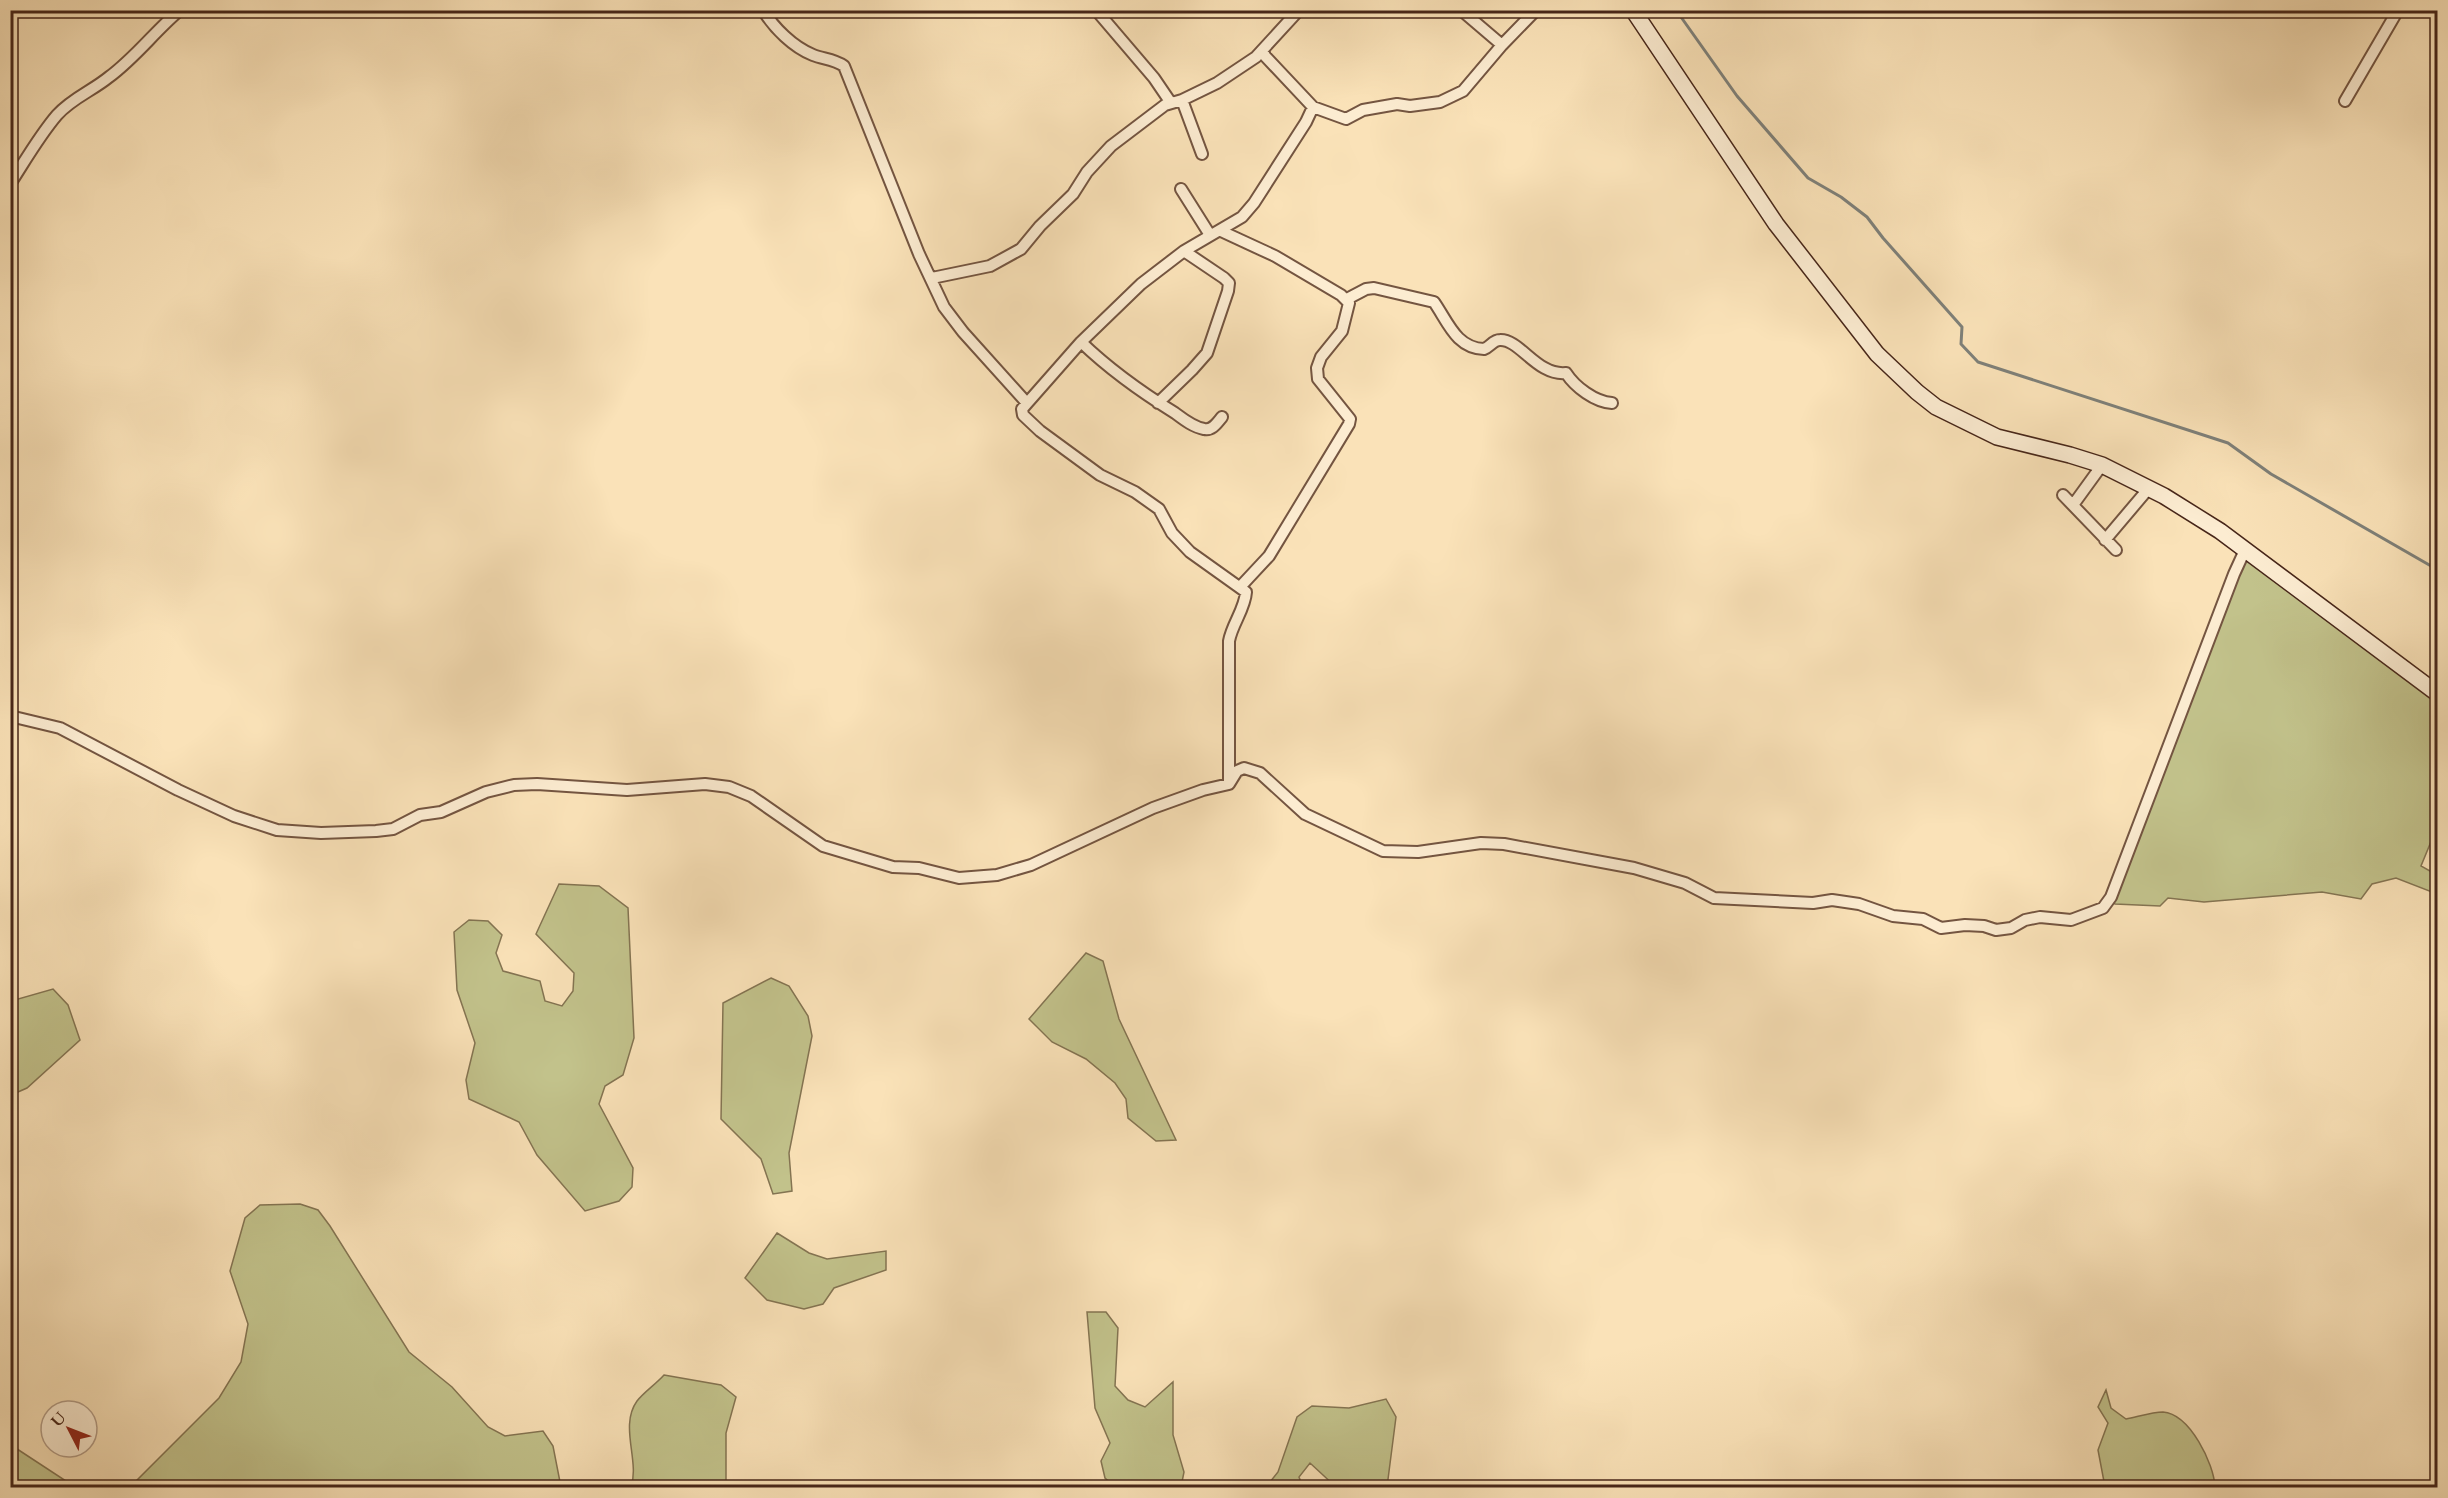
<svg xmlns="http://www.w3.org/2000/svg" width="2448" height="1498" font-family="Cardo,serif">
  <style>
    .green { fill: #c2c28b; stroke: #847452; stroke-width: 1.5 }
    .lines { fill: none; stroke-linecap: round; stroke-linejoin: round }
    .stream { stroke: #7e8079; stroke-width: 3 }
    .street-casing { stroke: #745541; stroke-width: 14 }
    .secondary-casing { stroke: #472619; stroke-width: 18 }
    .street { stroke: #fcecd1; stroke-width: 10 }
    .secondary { stroke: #fcecd1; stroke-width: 15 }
  </style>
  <rect width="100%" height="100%" fill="#fae2b8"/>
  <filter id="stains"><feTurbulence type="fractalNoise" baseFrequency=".00333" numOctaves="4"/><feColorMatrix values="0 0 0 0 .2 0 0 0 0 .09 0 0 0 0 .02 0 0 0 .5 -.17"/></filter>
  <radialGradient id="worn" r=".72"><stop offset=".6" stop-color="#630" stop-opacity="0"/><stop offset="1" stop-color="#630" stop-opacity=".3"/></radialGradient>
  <path class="green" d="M2241,548L2437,698V827L2421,866L2437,875V894L2396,878L2372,884L2361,899L2322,892L2204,902L2168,898L2160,906L2115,904L2111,900Z
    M559,884L599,886L628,908L634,1038L623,1075L605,1086L599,1104L633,1168L632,1187L619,1201L585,1211L537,1155L519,1122L469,1099L466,1080L475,1043L457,990L454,932L469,920L488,921L502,935L496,953L503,971L540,981L545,1001L562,1006L573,991L574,973L536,934Z
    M1086,953L1103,961L1119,1019L1176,1140L1156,1141L1128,1118L1126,1099L1115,1083L1086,1059L1052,1042L1029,1019Z
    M771,978L789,986L808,1016L812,1036L789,1153L792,1191L773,1194L761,1159L721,1119L723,1003Z
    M53,989L68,1005L80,1040L27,1088L11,1095V1001Z
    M300,1204L318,1210L330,1226L409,1352L452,1387L488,1427L505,1436L543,1431L553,1446L561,1487H126L133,1484L219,1398L241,1362L248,1324L230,1271L245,1218L260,1205Z
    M777,1233L809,1253L827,1259L886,1251V1270L834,1288L823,1304L804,1309L767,1300L745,1278Z
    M1087,1312H1106L1118,1328L1115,1386L1128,1400L1145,1407L1173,1382V1435L1184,1472L1181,1487H1115L1105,1478L1101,1461L1110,1443L1095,1408Z
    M664,1375L721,1385L736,1397L726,1433V1487H631C640,1461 619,1426 637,1401C644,1392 656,1384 664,1375Z
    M2106,1390L2111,1408L2126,1419C2137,1417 2152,1412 2163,1412C2190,1414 2214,1464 2215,1487H2105L2098,1450L2108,1423L2098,1407Z
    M1386,1399L1396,1417L1387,1487H1336L1310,1463L1299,1477L1303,1487H1266L1278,1472L1297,1417L1312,1406L1349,1408Z
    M11,1445L75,1487H79H11Z"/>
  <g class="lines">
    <path class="stream" d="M1676,10L1737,96L1808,178L1841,197L1867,217L1883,238L1962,327L1961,344L1978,362L2228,443L2271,474L2438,570"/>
    <g class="street-casing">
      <path id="street" d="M763,10C774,28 793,47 813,55C823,59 834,59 844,66L919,254L944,307L963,332L1026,402
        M1096,10L1154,78L1171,103
        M1461,10L1502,45
        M1263,51L1265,56L1313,107
        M1182,100L1202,154
        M2345,101L2398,10
        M10,184C25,161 39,136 57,115C72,98 92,91 109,77C135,58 155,31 180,10
        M1181,189L1210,235
        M1221,231L1275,256L1341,295L1349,303L1342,331L1321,357L1317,368L1318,379L1350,419L1349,424L1269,556L1241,586
        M932,278L990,266L1021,249L1040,226L1073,194L1087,172L1111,146L1165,105L1182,100L1217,83L1256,57L1299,10
        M1347,299L1366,289L1374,288L1434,302C1448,322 1456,348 1484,349C1490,347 1493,340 1500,340C1520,339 1537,376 1566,373C1575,387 1595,402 1612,403
        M1081,342C1110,370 1141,392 1175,413C1183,419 1193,427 1204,429C1212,431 1217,423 1222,417
        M1158,403L1192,370L1207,353L1228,291L1229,283L1224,278L1184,251
        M2063,495L2116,550
        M2073,505L2102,465
        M2105,540L2149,488
        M10,716L60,728L178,790L234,816L277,830L321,833L376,831L393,829L420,815L441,812L486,792L514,785L537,784L627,790L705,784L729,787L751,796L823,846L893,867L919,868L959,878L997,875L1031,865L1153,808L1203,790L1229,784L1237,771L1244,768L1260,773L1305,814L1383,851L1418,852L1481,843L1504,844L1634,868L1685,883L1714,898L1813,903L1832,900L1859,904L1893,916L1923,919L1941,928L1965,925L1984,926L1996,930L2011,928L2025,920L2040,917L2071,920L2103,908L2111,897L2234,574L2245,550
        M1229,782V641C1232,624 1245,609 1246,592L1190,552L1172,533L1159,509L1135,492L1100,475L1040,431L1023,415L1022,409L1081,342L1141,284L1184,251L1242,217L1254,203L1306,122L1313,107L1346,119L1363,110L1397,104L1410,106L1440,102L1463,91L1502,45L1536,10"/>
    </g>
    <g class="secondary-casing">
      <path id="secondary" d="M1633,10L1776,224L1877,354L1917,392L1936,407L1997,437L2070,455L2102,465L2164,496L2220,531L2438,694"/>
    </g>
    <use href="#street" class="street"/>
    <use href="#secondary" class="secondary"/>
  </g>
  <rect width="2448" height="1498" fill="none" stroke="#fae2b8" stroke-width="36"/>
  <rect x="12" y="12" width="2424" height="1474" fill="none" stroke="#472619" stroke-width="3"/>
  <rect x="18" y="18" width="2412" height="1462" fill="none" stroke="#472619" stroke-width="1.5"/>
  <g transform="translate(69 1429) rotate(312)"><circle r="28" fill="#fcecd1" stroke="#b49d87" stroke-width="1.5"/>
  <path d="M0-4.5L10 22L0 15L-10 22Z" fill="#8f2418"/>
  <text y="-9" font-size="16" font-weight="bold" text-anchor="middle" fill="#472619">U</text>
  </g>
  <rect width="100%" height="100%" filter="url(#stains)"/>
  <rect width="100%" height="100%" fill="url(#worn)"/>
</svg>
